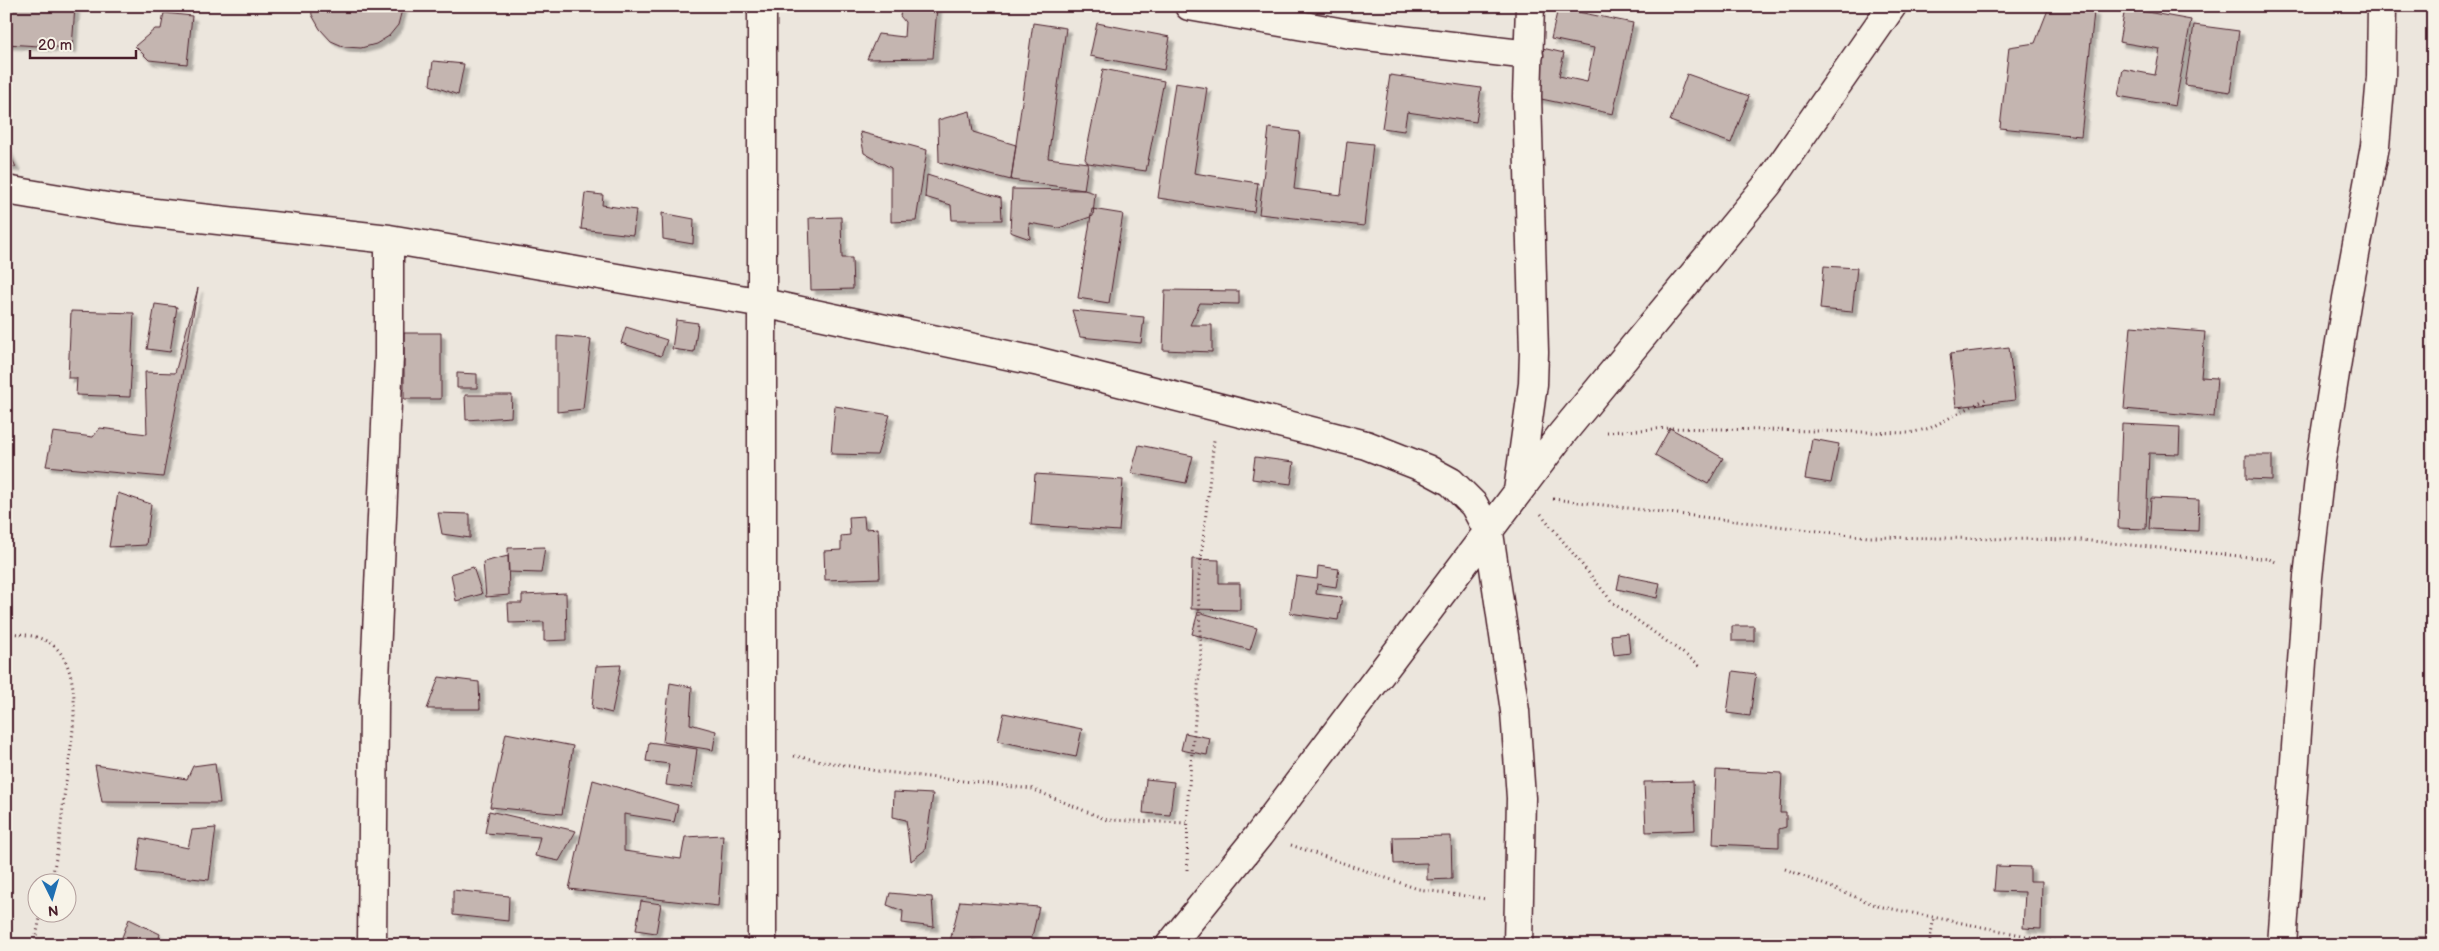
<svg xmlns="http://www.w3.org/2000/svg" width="2439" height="951" font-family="'Balsamiq Sans',sans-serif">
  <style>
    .building { fill: #c4b5b0; stroke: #4a1f2b; filter: url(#shadow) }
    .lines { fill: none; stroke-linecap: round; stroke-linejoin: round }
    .minor-casing { stroke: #4a1f2b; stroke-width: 31 }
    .path { stroke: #4a1f2b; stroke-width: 3; stroke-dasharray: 1 4; stroke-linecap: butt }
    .minor { stroke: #f7f3e8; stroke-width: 28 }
  </style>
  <defs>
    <filter id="shadow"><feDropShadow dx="4.5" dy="4.5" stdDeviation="1" flood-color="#0004"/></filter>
  </defs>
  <rect width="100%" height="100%" fill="#ece6dd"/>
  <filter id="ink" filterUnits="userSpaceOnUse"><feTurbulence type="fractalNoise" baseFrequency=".02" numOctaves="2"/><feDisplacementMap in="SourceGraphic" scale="10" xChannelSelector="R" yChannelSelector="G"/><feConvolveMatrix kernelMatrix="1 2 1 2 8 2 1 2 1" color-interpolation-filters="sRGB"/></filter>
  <g filter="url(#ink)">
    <path class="building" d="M6,6H75L72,48L6,44Z
      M311,6H403L398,25L389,36L376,44L361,48L345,47L331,41L320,29L312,15Z
      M902,6H937L933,58L867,59L878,34L904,37L905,22L900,16Z
      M2049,7L2094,12L2081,136L2000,128L2009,47L2035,43Z
      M1558,8L1633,23L1613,114L1527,96L1538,47L1564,53L1559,76L1587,82L1594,48L1551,39Z
      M2125,8L2191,20L2175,106L2118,96L2123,69L2155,75L2160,49L2119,42Z
      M164,13L192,16L187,64L149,60L135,46L155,29H161Z
      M1033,23L1066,28L1048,158L1088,163L1084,190L1011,180Z
      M1097,23L1170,37L1164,70L1090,56Z
      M2194,25L2239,31L2230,92L2185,85Z
      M433,61L464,64L458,95L430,85Z
      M1103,69L1164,81L1146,171L1088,163L1085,159Z
      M1687,74L1749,96L1731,143L1670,121Z
      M1390,75L1481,88L1476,122L1407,112L1404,131L1382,128Z
      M1175,83L1207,88L1194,173L1258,183L1254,212L1158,198Z
      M970,111L973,132L1016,145L1011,180L939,162L938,120Z
      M1269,128L1300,132L1294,189L1341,195L1347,141L1373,144L1364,226L1259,214Z
      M860,132L927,150L916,221L891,222V168L864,153Z
      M6,147L16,167L6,166Z
      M927,175L1001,198L1002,220H952L951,205L925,197Z
      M1012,189L1084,190L1095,193L1093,216L1059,228L1029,223L1030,239L1010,232Z
      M585,193L603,195L602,205L636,210L633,235L581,229Z
      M1092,209L1123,214L1109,303L1078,298Z
      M662,213L694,219L693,244L663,239Z
      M841,217L842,258H852L853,289L811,290L809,218Z
      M1824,266L1857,268L1852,312L1820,309Z
      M198,288L163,477L46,466L53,432L93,437L100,428L147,434L145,372L175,373Z
      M1165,290L1239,291V304L1200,303L1190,325H1212V352L1163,350Z
      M155,304L177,307L170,352L147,349Z
      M1072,310L1144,317L1141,343L1080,337Z
      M71,311L134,313L130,397L76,395L77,378H68Z
      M676,320L698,323L694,352L672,349Z
      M2131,326L2205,332L2201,377L2217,378L2214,417L2124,409Z
      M626,327L667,340L661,356L621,343Z
      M404,333H441V399H404Z
      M557,336L591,339L583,409L557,412Z
      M2009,347L2015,400L1956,407L1950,354Z
      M457,373L477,374V388H457Z
      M465,395H512L511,417L466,420Z
      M835,406L890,415L877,455L831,454Z
      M2122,424L2180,427L2179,454L2149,453L2146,529L2118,528Z
      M1670,428L1723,458L1708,484L1655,455Z
      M1812,439L1839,444L1831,483L1805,479Z
      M1139,445L1193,456L1186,483L1131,473Z
      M2246,455H2272V480L2246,479Z
      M1255,457L1294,462L1291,484L1252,479Z
      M1035,474L1123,480L1119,531L1031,525Z
      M118,493L151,504L146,545L109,547Z
      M2151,498L2199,500L2198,531L2149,529Z
      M438,513L470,514V538L442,534Z
      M864,516L865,529L878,528L880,578L825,580L824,551L841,550V536L850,535L849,517Z
      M545,547L541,573L509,572L508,548Z
      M508,556L509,595L486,597L483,562Z
      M1192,559L1219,560V583H1240V610L1191,609Z
      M1318,566L1339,569L1336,587L1317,584L1316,594L1342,597L1338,620L1290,613L1296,576L1317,579Z
      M473,567L482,594L456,601L451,574Z
      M1620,575L1660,583L1657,598L1617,589Z
      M566,593L567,640L544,641V622L509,623L508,603H522V595Z
      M1198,612L1257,628L1250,650L1192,634Z
      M1732,626H1754V641H1732Z
      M1628,633L1630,653L1614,655L1611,635Z
      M621,665L612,713L592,708L596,666Z
      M1733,671L1756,674L1750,716L1727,713Z
      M439,677L479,682L480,709H427Z
      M670,683L692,687L690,724L716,731L713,750L663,742Z
      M1004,713L1082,729L1076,757L998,741Z
      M506,733L573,746L562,814L490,807Z
      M1185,733L1210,738L1207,755L1181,750Z
      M649,742L697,749L692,788L666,785L669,764L646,761Z
      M215,763L220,803L102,802L95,765L187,779L193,766Z
      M1716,770L1782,773L1780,813H1786V827L1779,829V847L1713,844Z
      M1146,779L1174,782L1170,815L1143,813Z
      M593,780L678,805L674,822L624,814V851L681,859L685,837L723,835L718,906L569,889Z
      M1693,781L1695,830L1646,832L1644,782Z
      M894,792L933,794L925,850L911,861L906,820L893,817Z
      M489,811L576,831L559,861L535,856L540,837L485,833Z
      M216,828L209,880L137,872L141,838L188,848L192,830Z
      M1451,836L1452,879L1427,880V863L1394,864L1393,837Z
      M1996,866L2030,867V881H2042L2041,929L2023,928L2025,892L1994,891Z
      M453,890L509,896L508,921L453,915Z
      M890,893L932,897L934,927L902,923L903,911L887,905Z
      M641,901L661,904L656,933L636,930Z
      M960,901L1039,907L1030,945L972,940V945H949Z
      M129,919L160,934L157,945H119Z
      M2432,919L2433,945H2416L2415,937H2432Z"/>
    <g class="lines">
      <g class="minor-casing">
        <path id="minor" d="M762,6V945
          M1189,6L1350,34L1529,55
          M6,190L119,209L389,239L763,303L1040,362L1366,445L1427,469L1451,482L1474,505L1489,533L1515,711L1521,798L1518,945
          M1518,491L1533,384L1534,352L1527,96L1530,6
          M372,945L374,702L389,356V239
          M1170,945L1259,835L1561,435L1768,184L1892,6
          M2282,945L2308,577L2321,461L2347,298L2375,146L2381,77L2382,6"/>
      </g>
      <path class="path" d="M1607,432L1670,428L1910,433L1930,428L1986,399
        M1553,499L1868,537L2081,540L2269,559L2278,563
        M1541,514L1613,603L1701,666
        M6,633C21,634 41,635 54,646C68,657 73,681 74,698C75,728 69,760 65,789C61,822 59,852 50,884
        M794,756L877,771L1032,789L1107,820L1187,823
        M1291,845L1418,889L1486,899
        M1785,869L1878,906L2071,945
        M1187,870L1188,796L1201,654L1198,586L1214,440
        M34,945L41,914
        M1929,945L1934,917"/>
      <use href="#minor" class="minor"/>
    </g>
  </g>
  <rect width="2439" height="951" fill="none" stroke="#f7f3e8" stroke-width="25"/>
  <rect x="12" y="12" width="2414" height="926" fill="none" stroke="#4a1f2b" stroke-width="2" filter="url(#ink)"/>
  <g transform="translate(52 898) rotate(175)"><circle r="24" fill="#f7f3e8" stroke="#b29e9c"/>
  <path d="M0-4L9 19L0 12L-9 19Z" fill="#1f6fb2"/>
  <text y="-8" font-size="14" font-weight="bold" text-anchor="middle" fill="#4a1f2b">N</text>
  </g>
  <path d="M30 50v8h106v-8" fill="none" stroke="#4a1f2b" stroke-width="2.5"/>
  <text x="38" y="50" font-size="15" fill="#4a1f2b" stroke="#f7f3e8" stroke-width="4" paint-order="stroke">20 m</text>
</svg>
